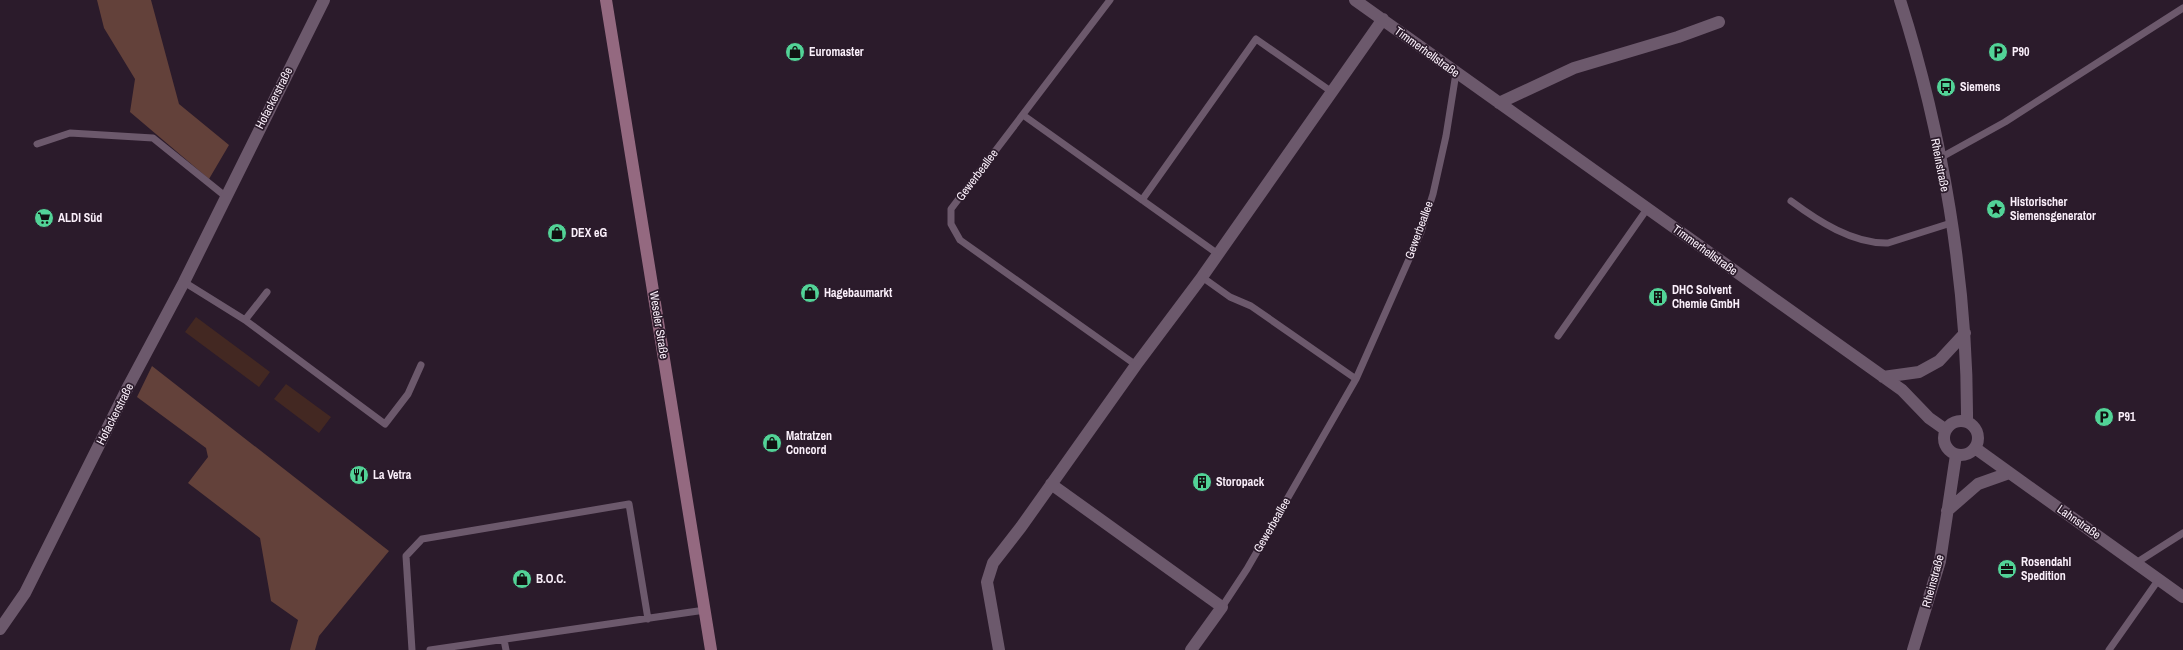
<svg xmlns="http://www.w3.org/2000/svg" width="2183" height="650" font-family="'Archivo Narrow',sans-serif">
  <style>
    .green { fill: #432822 }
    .forest { fill: #63413a }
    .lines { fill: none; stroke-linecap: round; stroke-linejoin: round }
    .lane { stroke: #6c596c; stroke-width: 7 }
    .street { stroke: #6c596c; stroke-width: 12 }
    .secondary { stroke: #946980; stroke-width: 12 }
    .labels { text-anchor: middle; stroke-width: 3.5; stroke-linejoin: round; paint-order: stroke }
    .poi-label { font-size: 12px; font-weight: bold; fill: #faeffa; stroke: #2b1b2b; text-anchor: start }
    .street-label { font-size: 12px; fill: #faeffa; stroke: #2b1b2b }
  </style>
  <rect width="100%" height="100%" fill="#2b1b2b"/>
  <path class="green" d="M196,317L270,372L259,387L185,332Z
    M286,384L331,417L319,433L274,399Z"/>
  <path class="forest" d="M97,0H151L179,104L229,145L209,179L130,112L135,79L104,28Z
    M152,366L389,551L319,636L315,650H290L298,620L271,601L260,538L188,483L208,457L206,448L137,397Z"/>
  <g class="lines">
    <path class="lane" d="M1110,0L951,209V224L960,240L1136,365
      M1023,115L1218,254
      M37,144L70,133L153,138L225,196
      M1940,158L2005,122L2183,8
      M1142,200L1256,39L1332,92
      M1791,201C1818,221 1853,244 1888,243L1951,223
      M1202,277L1230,297L1251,306L1356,379
      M184,282L245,320L267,292
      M245,320L385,424L408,394L421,365
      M1558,336L1647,209
      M2136,563L2183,533
      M1222,607L1247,569L1356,379L1421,232L1433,194L1446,136L1456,73
      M504,640L506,650
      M412,650L406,556L422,539L629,504L648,619
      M430,650L705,610
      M2109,650L2159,579"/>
    <path class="street" d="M1355,0L1902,390L1929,418L1946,430
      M1900,0C1942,131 1968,284 1967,422
      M1499,103L1574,68L1678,37L1719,22
      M1883,377L1919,372L1939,361L1965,333
      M1944 438a17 17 0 1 1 34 0a17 17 0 1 1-34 0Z
      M1975,448L2183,597
      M1051,484L1222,607L1191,650
      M1947,511L1978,484L2009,473
      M0,629L25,593L129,385L184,282L324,0
      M999,650L987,582L993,563L1021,527L1136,365L1202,277L1383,19
      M1913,650L1940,561L1956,455"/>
    <path class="secondary" d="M606,0L711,650"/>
  </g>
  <defs>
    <g id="shop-disc" transform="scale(1)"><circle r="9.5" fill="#52d397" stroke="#2b1b2b"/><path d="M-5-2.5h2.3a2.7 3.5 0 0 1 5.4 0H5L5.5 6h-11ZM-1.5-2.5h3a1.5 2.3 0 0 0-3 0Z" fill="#111"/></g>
    <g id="parking-disc" transform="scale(1)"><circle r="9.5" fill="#52d397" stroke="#2b1b2b"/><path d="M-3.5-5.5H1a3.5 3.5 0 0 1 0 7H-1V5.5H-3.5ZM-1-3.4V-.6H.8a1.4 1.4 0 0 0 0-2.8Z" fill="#111"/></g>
    <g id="bus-disc" transform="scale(1)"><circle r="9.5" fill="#52d397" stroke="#2b1b2b"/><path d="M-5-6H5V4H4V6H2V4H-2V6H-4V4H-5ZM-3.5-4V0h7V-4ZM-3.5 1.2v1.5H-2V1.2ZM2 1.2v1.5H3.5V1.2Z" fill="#111"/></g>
    <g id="sight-disc" transform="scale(1)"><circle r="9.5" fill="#52d397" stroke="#2b1b2b"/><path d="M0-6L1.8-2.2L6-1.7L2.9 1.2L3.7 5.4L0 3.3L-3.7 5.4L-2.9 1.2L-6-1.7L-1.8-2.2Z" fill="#111"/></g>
    <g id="supermarket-disc" transform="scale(1)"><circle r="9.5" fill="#52d397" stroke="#2b1b2b"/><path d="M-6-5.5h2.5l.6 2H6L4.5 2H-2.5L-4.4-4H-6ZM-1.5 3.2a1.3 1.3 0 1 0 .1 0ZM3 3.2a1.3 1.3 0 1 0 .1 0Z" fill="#111"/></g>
    <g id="building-disc" transform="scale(1)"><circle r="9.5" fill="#52d397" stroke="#2b1b2b"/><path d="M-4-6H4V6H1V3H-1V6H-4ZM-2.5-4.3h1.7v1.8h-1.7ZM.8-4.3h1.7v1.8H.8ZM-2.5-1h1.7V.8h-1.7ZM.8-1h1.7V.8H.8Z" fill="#111"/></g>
    <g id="restaurant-disc" transform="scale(1)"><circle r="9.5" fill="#52d397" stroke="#2b1b2b"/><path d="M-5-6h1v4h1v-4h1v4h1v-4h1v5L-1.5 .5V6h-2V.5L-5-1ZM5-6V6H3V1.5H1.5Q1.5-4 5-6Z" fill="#111"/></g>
    <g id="office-disc" transform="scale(1)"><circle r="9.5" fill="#52d397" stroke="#2b1b2b"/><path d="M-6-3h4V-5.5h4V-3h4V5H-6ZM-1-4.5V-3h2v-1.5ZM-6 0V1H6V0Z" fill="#111"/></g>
  </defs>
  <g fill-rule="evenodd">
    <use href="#shop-disc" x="795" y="52"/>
    <use href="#parking-disc" x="1998" y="52"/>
    <use href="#bus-disc" x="1946" y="87"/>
    <use href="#sight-disc" x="1996" y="209"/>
    <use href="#supermarket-disc" x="44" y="218"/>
    <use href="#shop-disc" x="557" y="233"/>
    <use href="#shop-disc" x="810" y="293"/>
    <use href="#building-disc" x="1658" y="297"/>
    <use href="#parking-disc" x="2104" y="417"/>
    <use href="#shop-disc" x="772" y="443"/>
    <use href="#restaurant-disc" x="359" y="475"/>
    <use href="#building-disc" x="1202" y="482"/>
    <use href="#office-disc" x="2007" y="569"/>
    <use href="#shop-disc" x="522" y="579"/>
  </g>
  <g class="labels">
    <g class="poi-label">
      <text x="809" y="56">Euromaster</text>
      <text x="2012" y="56">P90</text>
      <text x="1960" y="91">Siemens</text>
      <text x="2010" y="206">Historischer<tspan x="2010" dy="14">Siemensgenerator</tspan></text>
      <text x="58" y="222">ALDI Süd</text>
      <text x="571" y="237">DEX eG</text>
      <text x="1672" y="294">DHC Solvent<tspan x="1672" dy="14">Chemie GmbH</tspan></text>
      <text x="824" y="297">Hagebaumarkt</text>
      <text x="2118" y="421">P91</text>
      <text x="786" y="440">Matratzen<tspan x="786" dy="14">Concord</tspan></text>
      <text x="373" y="479">La Vetra</text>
      <text x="1216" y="486">Storopack</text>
      <text x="2021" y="566">Rosendahl<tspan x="2021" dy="14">Spedition</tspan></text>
      <text x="536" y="583">B.O.C.</text>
    </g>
    <g class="street-label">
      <text transform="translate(1427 52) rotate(36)" y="4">Timmerhellstraße</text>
      <text transform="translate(274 98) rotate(-63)" y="4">Hofackerstraße</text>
      <text transform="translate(1940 165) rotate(79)" y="4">Rheinstraße</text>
      <text transform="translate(977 175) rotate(-53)" y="4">Gewerbeallee</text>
      <text transform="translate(1419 230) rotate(-70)" y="4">Gewerbeallee</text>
      <text transform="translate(1705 250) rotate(36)" y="4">Timmerhellstraße</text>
      <text transform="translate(659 325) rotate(81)" y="4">Weseler Straße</text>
      <text transform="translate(115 414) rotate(-63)" y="4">Hofackerstraße</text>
      <text transform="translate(2079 522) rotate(35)" y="4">Lahnstraße</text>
      <text transform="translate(1272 525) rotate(-60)" y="4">Gewerbeallee</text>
      <text transform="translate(1933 581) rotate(-75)" y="4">Rheinstraße</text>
    </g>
  </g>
</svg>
